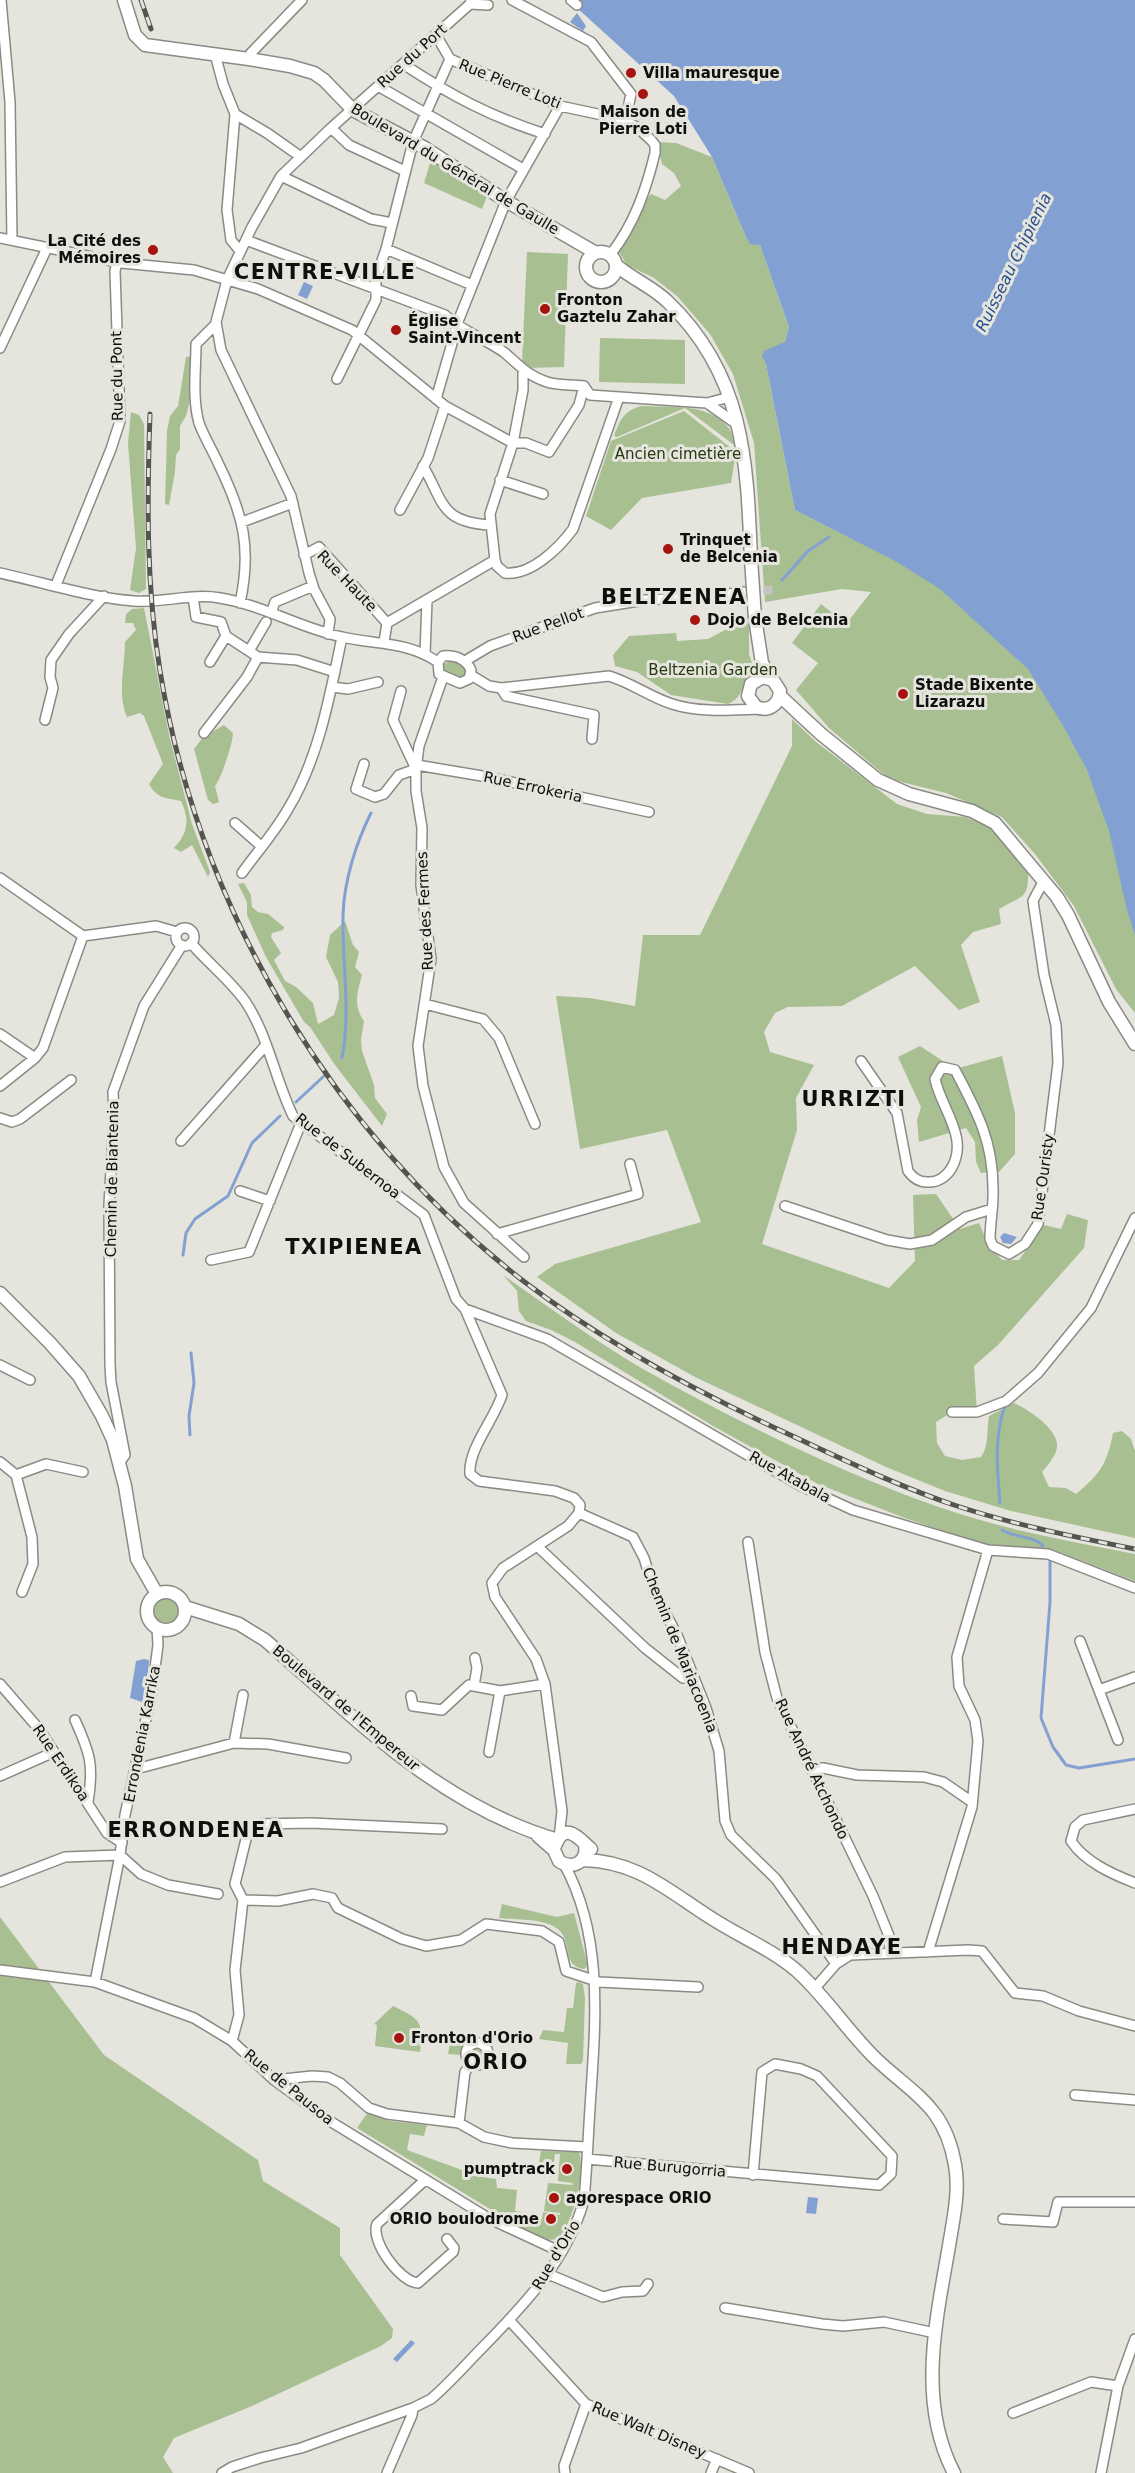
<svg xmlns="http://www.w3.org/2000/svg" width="1135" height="2473" font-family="'DejaVu Sans',sans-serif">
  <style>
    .green { fill: #a8c091 }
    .water { fill: #82a1d2 }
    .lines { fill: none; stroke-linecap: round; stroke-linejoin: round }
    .stream { stroke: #82a1d2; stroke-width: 3 }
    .minor-tunnel { stroke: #c5c4be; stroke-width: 9; stroke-dasharray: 9 4.5; stroke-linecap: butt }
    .minor-casing { stroke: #8c8a84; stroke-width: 12 }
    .major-casing { stroke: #8c8a84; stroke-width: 15 }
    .minor { stroke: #fff; stroke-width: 9 }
    .major { stroke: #fff; stroke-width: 12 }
    .rail-casing { stroke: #545450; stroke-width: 5 }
    .rail { stroke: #e5e4dd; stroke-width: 3; stroke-dasharray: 9; stroke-linecap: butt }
    .major-bridge-casing { stroke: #8c8a84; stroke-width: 15; stroke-linecap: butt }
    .major-bridge { stroke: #fff; stroke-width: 12 }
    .poi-dot { fill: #a7140f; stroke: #e5e4dd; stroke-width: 2 }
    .labels { text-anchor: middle; stroke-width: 6; stroke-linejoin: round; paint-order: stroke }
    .street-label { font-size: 15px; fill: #0f0f0d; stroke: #e5e4dd }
    .poi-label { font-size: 15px; font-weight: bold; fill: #0f0f0d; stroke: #e5e4dd; text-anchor: start }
    .park-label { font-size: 15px; fill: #263810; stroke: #e5e4dd }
    .water-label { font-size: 16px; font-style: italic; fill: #29508d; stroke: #e5e4dd }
    .district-label { font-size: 21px; font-weight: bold; letter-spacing: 1.5px; fill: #0f0f0d; stroke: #e5e4dd }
  </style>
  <rect width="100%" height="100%" fill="#e5e4dd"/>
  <path class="green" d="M657,142L676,143L712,157L746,237L750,243L760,245L789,327L785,342L763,356L766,364L795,510L897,561L1135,497V1013L1116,989L1074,906L1035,854L1002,817L946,793L889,779L829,728L796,690L818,663L792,643L821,604L846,624L871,592L842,589L765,602L754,443L733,374L710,334L677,296L654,278L627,265L619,252L643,204L651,194L665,200L681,186L674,173L662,164Z
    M431,160L488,194L482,209L424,183Z
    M527,252L568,254L564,367L527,368L522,363Z
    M600,338L685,340V384L599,382Z
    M191,356L192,383L190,400L186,416L180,426V449L176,455L175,472L169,505L165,504L167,431L170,416L178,406L186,357Z
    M642,406C671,408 707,402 728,427C732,431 733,440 734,445L685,408L617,437L614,436C620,420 624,410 642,406Z
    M684,411L736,452L731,483L642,498L611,530L586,516L611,441Z
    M131,412L139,415L144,424L146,589L139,593L130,590L136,548L128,443Z
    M144,608L169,735L192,824L210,872L208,877L192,845L181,852L174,848C188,832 190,821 181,801C167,798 157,799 149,784L163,764L144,716L140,713L127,717C117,695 125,665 125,642L136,630L133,623H125L126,614L132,609Z
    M749,623V654L755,672C743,682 743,698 728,704L671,695L637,672L615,666L613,655L629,636L676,633L677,641L708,639L725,630Z
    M452,660L463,663L467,670L464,677L460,678L443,671L444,664Z
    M792,719L815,741L897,804L927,814L965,817L990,827L1028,868C1029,900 1024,894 999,909L1001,924L973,932L961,945L980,1002L959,1010L915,966L842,1006L788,1007L775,1013L764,1032L770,1052L814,1065L796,1098L797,1130L762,1244L889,1288L915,1261L913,1195L936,1194L960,1229L979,1223L988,1244L1002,1260H1019L1044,1225L1061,1229L1067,1214L1088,1220L1084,1248L998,1345L974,1366L977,1412H952L936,1422L937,1443L945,1456L962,1460L981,1457C990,1443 986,1432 989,1416L1014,1403C1028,1409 1059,1429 1057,1447C1056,1456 1048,1465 1042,1472L1049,1487L1066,1488L1076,1494C1100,1474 1107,1464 1113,1433L1122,1431L1131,1439L1135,1451V1538L1011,1511L945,1491L886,1467L695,1377L616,1333L537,1277L555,1264L701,1222L667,1130L580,1149L556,996L590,998L635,1006L643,935H700L792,746Z
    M224,725L233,733C233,743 221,779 215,786L219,802L213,804L208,800L194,749L203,737Z
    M244,883L251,895L252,907L258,912L268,914L284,927L283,930L272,933L271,937L281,953L274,960L285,981L296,987L313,1003L318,1024L334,1015L339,998L338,982L326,957L330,935L345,921L353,945L359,952L355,967L362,975C357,993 353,1006 364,1021L361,1040L362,1051L374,1085L375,1098L387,1114L382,1126L335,1065L310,1027L304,1022L266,957L247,915V902L238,884Z
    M920,1046L955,1069L1002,1056L1015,1113V1154L999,1172L981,1173L976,1162L975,1142L966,1128L919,1142L917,1120L921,1107L898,1057Z
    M503,1275C549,1307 595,1341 643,1369C734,1420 837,1471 936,1506C1000,1529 1069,1541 1135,1554V1581L1051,1549L1008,1547L979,1543L902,1517L818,1484L713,1426L575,1342L551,1330L526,1321L519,1311L517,1291Z
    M147 1611a19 19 0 1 1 38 0a19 19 0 1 1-38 0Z
    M502,1904L557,1917L574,1913L588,1966L584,1969C561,1966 573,1941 558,1929C544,1918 516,1920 499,1918Z
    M0,1917L104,2055L258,2160L263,2181L340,2228V2255L393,2329L392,2338L381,2346L252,2406L174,2438L163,2457L173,2473H0Z
    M578,1982L583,1984L585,1998L583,2061L581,2064H566L568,2043L539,2039L543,2030L564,2032L567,2008H573L576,1983Z
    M393,2006C420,2019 424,2021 420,2052L375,2046L377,2025L374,2024Z
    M451,2038L475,2040L469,2043L462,2055L448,2054Z
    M469 2054a8 8 0 1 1 16 0a8 8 0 1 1-16 0Z
    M368,2112L390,2121L427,2125L424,2136L410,2134L407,2150L462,2170V2174L496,2179L497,2188L517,2190L515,2211L522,2212L521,2220L541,2222L543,2212L560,2215V2213L544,2211L548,2183L573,2185L572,2183L558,2181L560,2154H555L552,2177L537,2176L541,2151L579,2152C586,2174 573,2220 559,2239L547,2240L518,2226L357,2128Z"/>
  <path class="water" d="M580,0H1135V935L1127,910L1109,831L1087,770L1062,724L1028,669L940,589L897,562L795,510L766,364L762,356L764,351L785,342L789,327L760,245L750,244L746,237L712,157L674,96L576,7Z
    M577,13L586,26L583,31L570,22Z
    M304,282L313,286L307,299L298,295Z
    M1004,1233L1017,1237L1011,1244L1003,1243L1000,1237Z
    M144,1659L149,1660L147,1686L142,1702L130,1698L136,1661Z
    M808,2197L818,2198L816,2214L806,2213Z
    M411,2340L415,2343L397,2362L393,2359Z"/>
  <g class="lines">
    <path class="stream" d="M782,580L808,551L829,537
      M342,1058C351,1011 342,963 343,915C344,881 356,843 371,813
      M296,1102L324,1076
      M183,1255L186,1233L195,1219L228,1196L252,1143L280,1116
      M190,1435L189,1416L194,1383L191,1353
      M1000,1503C997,1469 994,1437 1005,1405
      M1002,1530C1015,1538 1035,1536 1043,1546
      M1050,1560V1602L1041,1718L1053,1747L1066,1765L1079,1768L1135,1759"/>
    <path class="minor-tunnel" d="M750,591L773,590"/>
    <g class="minor-casing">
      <path id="minor" d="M1,0L10,102L12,240
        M512,0L591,42L631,94L628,108L621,119
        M571,0L577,5
        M470,4L488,5
        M436,35L450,59
        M215,54L223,84L235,114L267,133L301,157
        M249,59L251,53L302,0
        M450,59L560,106L621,119L637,127L651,140L655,145V153C646,190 634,225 610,255
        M403,64C452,96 489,116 545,134
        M378,86L523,169
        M235,114L227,210L231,240L240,251
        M331,128L349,145L405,171
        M281,176L371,219L392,223
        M0,238L122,263L194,270L258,289L352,330L445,406L513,443L490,514L495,560L497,566L505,573C531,576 559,548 573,529L619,397
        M246,240L445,315C463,332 486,339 505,353C519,365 528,376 547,382C559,386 572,384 584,386
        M386,249L472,285
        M216,324L196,344C196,370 192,398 199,423C204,437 213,451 219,465C243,514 252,548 240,603
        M0,348L47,248
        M523,372V390L513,443H526L549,452L579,405L584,386
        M337,379L376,300V278L386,249L413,142L450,59
        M584,386L590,395L707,403L730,397
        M436,399L459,319L506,201L560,106
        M707,403L738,425
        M423,466C444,502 440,522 490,525
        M500,480L543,494
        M400,510L428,458L445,406
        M242,522L293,503
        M304,555L319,547L387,623
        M0,573C42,582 92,598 134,601C163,603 192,593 220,598C263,605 300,628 342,637C377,645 406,641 438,662
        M56,585L111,449L120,421L115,271L117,262
        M193,597L196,617L221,622L226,636L258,657L297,660L335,672
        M271,613L275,602L313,586
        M328,634L330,619L314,589L309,573L291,496L221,350L216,322L227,280L252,227L281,176L331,128L470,4L471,0
        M384,642L387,623L495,560
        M249,651L266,622
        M425,654L427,600
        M443,656C455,655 466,659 471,670L469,679L460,683L439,674L438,662Z
        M465,661L490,646L595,608L645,600L706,597L744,592
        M210,662L226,636
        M471,675L489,686L501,688L609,676C632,683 650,697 672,704C700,713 731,710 760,709
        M443,677L419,746L416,769V791L422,828L421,885L431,959L418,1046L423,1086L444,1167L464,1203L524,1257
        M332,687L348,689L378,682
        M501,688L506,696L594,715L592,739
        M45,720L53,688L50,677L51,660L69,634L104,596
        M204,733L247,677L258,657
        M364,764L356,789L375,797L384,794L399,775L416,769L393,720L401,691
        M417,765L488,777L649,812
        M235,823L261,846
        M242,873C257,852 275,832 288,809C319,758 330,695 342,637
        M0,878L83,936L156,926L177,932
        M176 937a9 9 0 1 1 18 0a9 9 0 1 1-18 0Z
        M191,943C208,963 230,980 245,1001C268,1035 275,1079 293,1116L424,1215L456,1299L465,1309L502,1395C494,1420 468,1449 470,1474L479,1481L555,1491L574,1498L580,1505L579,1513L568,1526L503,1568L492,1583L495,1597L536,1659L545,1684L562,1811L559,1838
        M425,1004L483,1019L499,1038L535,1124
        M0,1034L35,1058
        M861,1061L897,1113L908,1171C913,1178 918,1182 927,1182C937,1183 946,1177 951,1169C970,1138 941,1109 935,1079L942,1067L955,1070C976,1110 993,1140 993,1188C994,1205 990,1222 990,1239L993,1246L1009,1254L1025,1244L1038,1224L1058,1063L1056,1025L1044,975L1033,901L1044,880
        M0,1086L35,1058L43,1048L83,936
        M0,1118L12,1122L20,1119L71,1080
        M181,1141L265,1046
        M240,1191L270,1201
        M785,1206L887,1240L910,1244L932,1240L966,1217L992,1209
        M497,1234L638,1194L630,1164
        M211,1260L249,1252L301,1123
        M465,1309L547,1339L801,1486L853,1510L988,1550L1048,1554L1135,1588
        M0,1365L30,1380
        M952,1412H977L1006,1401L1038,1373L1091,1308L1135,1218
        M0,1462L16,1475L32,1537L33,1564L22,1592
        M120,1462L125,1455L111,1382L110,1365L109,1205L114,1117L113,1092L144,1006L182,945
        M16,1475L46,1464L83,1472
        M579,1513L633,1537L644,1558L655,1593L677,1635L706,1708L719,1751L725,1821L731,1835L776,1879L836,1964
        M748,1542L765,1652L777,1698L873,1896L889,1936L890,1953
        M537,1546L645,1648L683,1678L693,1677
        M1080,1641L1118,1740
        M0,1684L39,1729L107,1833L122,1843
        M474,1686L500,1691L489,1752
        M1099,1690L1135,1677
        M500,1691L545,1684
        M411,1696L413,1706L442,1710L469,1685L474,1686L477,1668L475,1658
        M75,1720C90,1753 94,1765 88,1802
        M234,1743L243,1695
        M136,1769L234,1743L268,1744L346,1758
        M811,1769L823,1768L857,1775L924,1777L943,1782L972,1802
        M0,1776L54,1752
        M1135,1809L1083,1820L1075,1827L1071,1841C1085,1862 1112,1874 1135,1883
        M0,1882L65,1857L120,1855L141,1874L168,1885L218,1894
        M243,1900L235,1884L247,1835L255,1824L311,1823L442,1829
        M928,1952L972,1807L978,1741L975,1720L959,1686L957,1657L988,1550
        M0,1970L95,1982L194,2018L232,2041L274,2080L333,2123L490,2219L561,2252
        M95,1982L120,1855L125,1815L152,1691L158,1645L157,1627
        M814,1989L836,1964L850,1955L968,1950L982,1951L1015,1993L1043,1996L1079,2011L1135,2026
        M232,2041L239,2015L235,1970L243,1900L278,1901L313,1894L332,1898L338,1908L402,1939L426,1946L461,1940L486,1924L542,1931L559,1942L566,1971L599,1982L698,1987
        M466 2054a11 11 0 1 1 22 0a11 11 0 1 1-22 0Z
        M274,2080L312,2076L328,2077L340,2083L369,2108L387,2114L459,2123L484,2137L512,2143L587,2147
        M1075,2095L1135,2100
        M459,2123L465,2072L471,2064
        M587,2159L879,2185L891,2174L892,2156L817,2076L801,2069L775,2064L762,2072L753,2175
        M425,2180L377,2224C370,2241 400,2282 418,2283L453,2252L454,2248L447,2239
        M1003,2219L1053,2222L1058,2202H1135
        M548,2274L603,2297L622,2292L643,2291L648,2284
        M725,2308L822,2324L843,2326L884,2322L935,2333
        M509,2320L586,2404L749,2473
        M1013,2413L1091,2382L1118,2386
        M222,2473L232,2467L260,2458L301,2448L413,2408L431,2399C450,2383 466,2364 483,2347C525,2304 568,2259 584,2200C587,2169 588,2138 590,2108C595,2027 605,1938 564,1864
        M387,2473L412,2415L413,2408
        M565,2473L564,2466L586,2404
        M711,2473L717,2459
        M1101,2473L1118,2386L1135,2339"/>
    </g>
    <g class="major-casing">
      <path id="major" d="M124,0L135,35L145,45L249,59L290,66L314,73L324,80L353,110L425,148L506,201L596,253
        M586 267a15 15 0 1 1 30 0a15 15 0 1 1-30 0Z
        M616,265C632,279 653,287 668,302C744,375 747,460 751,559
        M755,618L762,663L780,691C779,705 769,712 756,707L748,696L751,684L763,677L772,680
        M780,696L821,734L878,780L909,794L972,811L995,823L1057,897L1068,915L1109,1002L1135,1044
        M0,1293L50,1343L79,1376L102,1416L113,1440L125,1486L137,1559L157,1594
        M147 1611a19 19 0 1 1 38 0a19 19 0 1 1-38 0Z
        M185,1607L239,1624L265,1640C355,1718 440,1806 558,1840
        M538,1836L554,1850L559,1861C573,1871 588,1861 585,1845
        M555,1846C565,1819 580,1840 591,1849
        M583,1860C636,1861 666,1889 708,1916C738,1936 770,1948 797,1971C826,1997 848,2032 876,2059C914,2095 945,2106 955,2165C960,2192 953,2220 949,2246C936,2321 917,2402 954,2473"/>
    </g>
    <use href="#minor" class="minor"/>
    <use href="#major" class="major"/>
    <g class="rail-casing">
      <path id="rail" d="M141,0L151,29
        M150,414C147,500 146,585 160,671C199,909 332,1132 522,1280C599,1339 686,1386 773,1427C834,1455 894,1485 957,1506C1015,1525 1075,1537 1135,1549"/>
    </g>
    <use href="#rail" class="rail"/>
    <g class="major-bridge-casing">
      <path id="major-bridge" d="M751,559L755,618"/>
    </g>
    <use href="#major-bridge" class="major-bridge"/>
  </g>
  <g class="poi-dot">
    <circle cx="631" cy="73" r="6"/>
    <circle cx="643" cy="94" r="6"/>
    <circle cx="153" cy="250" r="6"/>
    <circle cx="545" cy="309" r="6"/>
    <circle cx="396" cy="330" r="6"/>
    <circle cx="668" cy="549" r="6"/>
    <circle cx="695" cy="620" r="6"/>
    <circle cx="903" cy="694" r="6"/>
    <circle cx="399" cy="2038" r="6"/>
    <circle cx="567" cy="2169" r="6"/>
    <circle cx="554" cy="2198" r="6"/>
    <circle cx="551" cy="2219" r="6"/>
  </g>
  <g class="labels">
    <g class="street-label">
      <text transform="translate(412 56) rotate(-42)" y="5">Rue du Port</text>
      <text transform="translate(510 84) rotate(22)" y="5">Rue Pierre Loti</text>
      <text transform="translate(455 169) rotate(31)" y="5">Boulevard du Général de Gaulle</text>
      <text transform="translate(117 376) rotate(-91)" y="5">Rue du Pont</text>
      <text transform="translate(347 581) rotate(46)" y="5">Rue Haute</text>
      <text transform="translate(548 625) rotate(-20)" y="5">Rue Pellot</text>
      <text transform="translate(533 787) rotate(12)" y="5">Rue Errokeria</text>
      <text transform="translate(425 911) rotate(-93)" y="5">Rue des Fermes</text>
      <text transform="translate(348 1156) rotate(38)" y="5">Rue de Subernoa</text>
      <text transform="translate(1043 1177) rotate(-82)" y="5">Rue Ouristy</text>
      <text transform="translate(112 1179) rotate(-89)" y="5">Chemin de Biantenia</text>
      <text transform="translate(790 1477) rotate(29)" y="5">Rue Atabala</text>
      <text transform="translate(680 1650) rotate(68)" y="5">Chemin de Mariacoenia</text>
      <text transform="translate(346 1708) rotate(40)" y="5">Boulevard de l'Empereur</text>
      <text transform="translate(142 1734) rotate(-79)" y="5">Errondenia Karrika</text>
      <text transform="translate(61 1763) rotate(56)" y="5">Rue Erdikoa</text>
      <text transform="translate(812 1769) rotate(65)" y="5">Rue André Atchondo</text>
      <text transform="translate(289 2087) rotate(39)" y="5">Rue de Pausoa</text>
      <text transform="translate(670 2167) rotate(5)" y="5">Rue Burugorria</text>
      <text transform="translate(556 2255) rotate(-59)" y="5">Rue d'Orio</text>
      <text transform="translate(649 2430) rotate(23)" y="5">Rue Walt Disney</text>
    </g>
    <g class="poi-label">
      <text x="643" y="78">Villa mauresque</text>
      <text x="643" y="117" text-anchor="middle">Maison de<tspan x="643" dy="17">Pierre Loti</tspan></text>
      <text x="141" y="246" text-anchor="end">La Cité des<tspan x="141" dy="17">Mémoires</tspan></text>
      <text x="557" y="305">Fronton<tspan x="557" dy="17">Gaztelu Zahar</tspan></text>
      <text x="408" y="326">Église<tspan x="408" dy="17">Saint-Vincent</tspan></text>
      <text x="680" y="545">Trinquet<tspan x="680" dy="17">de Belcenia</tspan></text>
      <text x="707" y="625">Dojo de Belcenia</text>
      <text x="915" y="690">Stade Bixente<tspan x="915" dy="17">Lizarazu</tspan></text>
      <text x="411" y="2043">Fronton d'Orio</text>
      <text x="555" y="2174" text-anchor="end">pumptrack</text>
      <text x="566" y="2203">agorespace ORIO</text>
      <text x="539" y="2224" text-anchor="end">ORIO boulodrome</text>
    </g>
    <g class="park-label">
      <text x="678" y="459">Ancien cimetière</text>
      <text x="713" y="675">Beltzenia Garden</text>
    </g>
    <g class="water-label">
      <text transform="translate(1013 262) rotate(-64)" y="6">Ruisseau Chipienia</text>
    </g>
    <g class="district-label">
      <text x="325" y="279">CENTRE-VILLE</text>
      <text x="674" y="604">BELTZENEA</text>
      <text x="854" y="1106">URRIZTI</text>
      <text x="354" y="1254">TXIPIENEA</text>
      <text x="196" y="1837">ERRONDENEA</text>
      <text x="842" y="1954">HENDAYE</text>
      <text x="496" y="2069">ORIO</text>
    </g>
  </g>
</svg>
